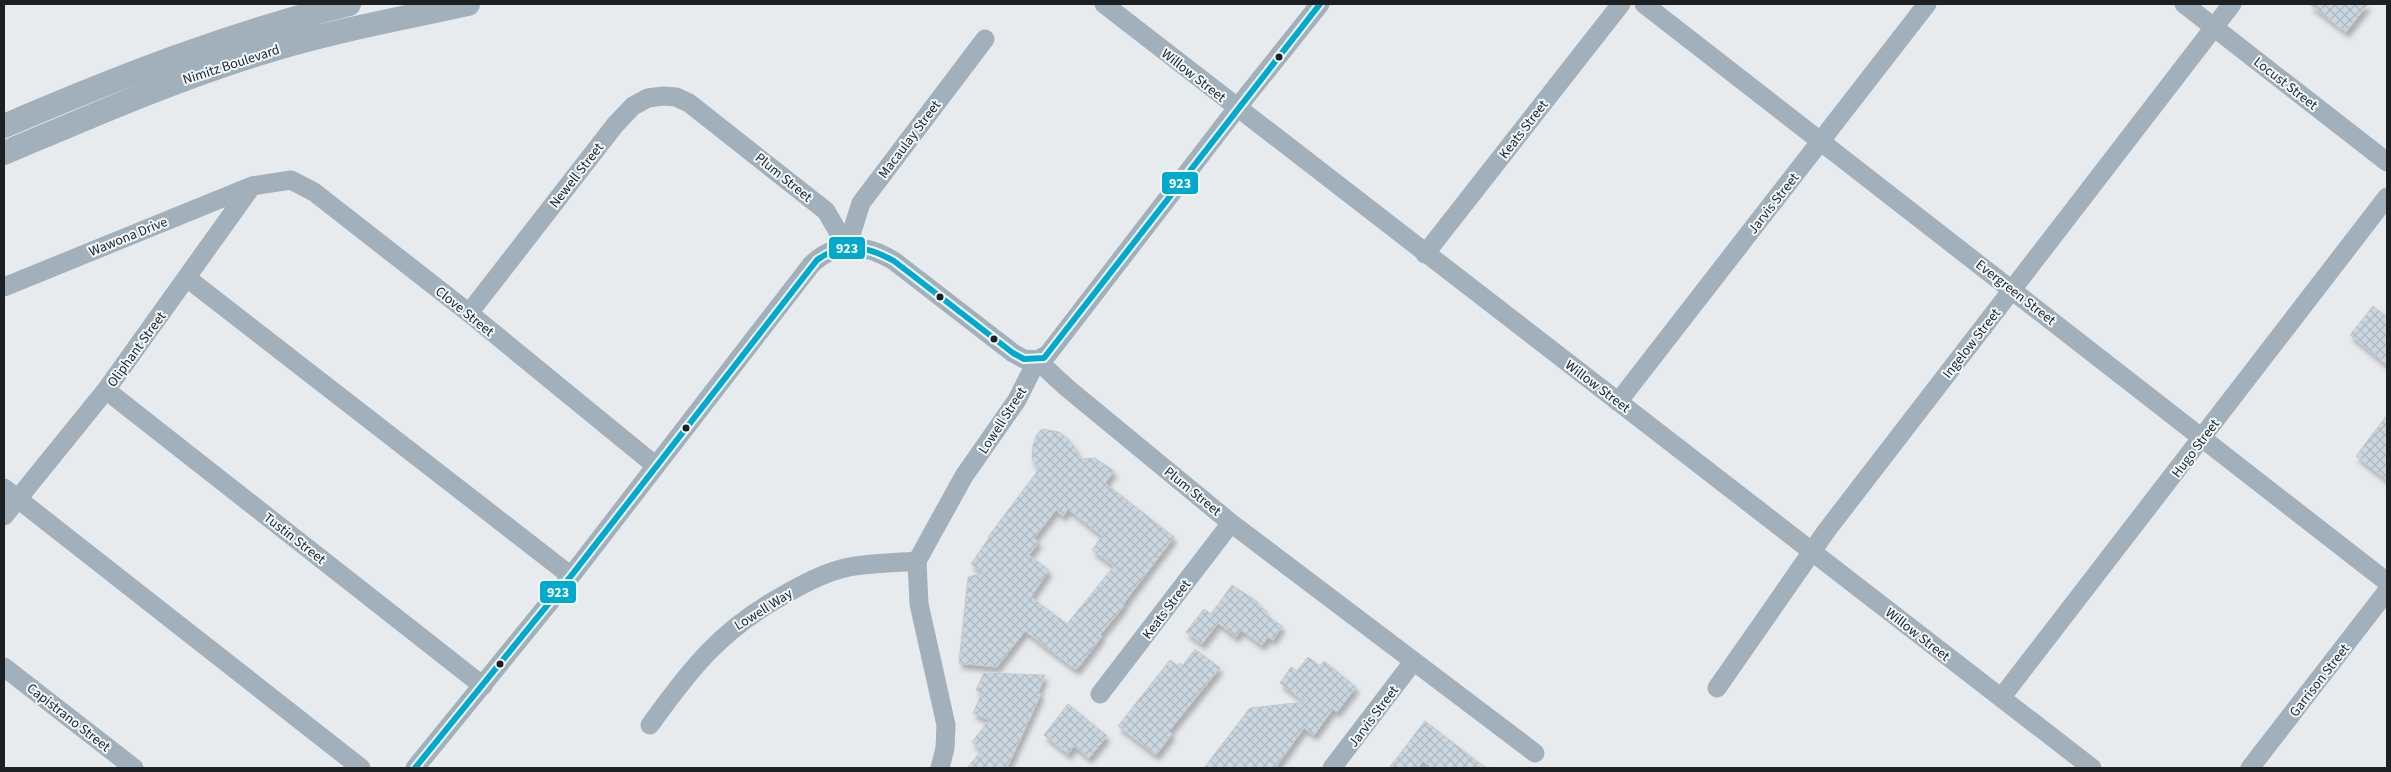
<svg xmlns="http://www.w3.org/2000/svg" width="2391" height="772" font-family="'Source Sans 3',sans-serif">
  <style>
    .building { fill: url(#building-cross-hatch); stroke: #c6c9cb; fill-rule: evenodd; filter: url(#shadow) }
    .lines { fill: none; stroke-linecap: round; stroke-linejoin: round }
    .minor { stroke: #a1b0ba; stroke-width: 19 }
    .major { stroke: #a1b0ba; stroke-width: 24 }
    .bus-1-casing { stroke: #f1f9ff; stroke-width: 10 }
    .bus-1 { stroke: #00a9ce; stroke-width: 6 }
    .bus-dot { fill: #1d2022; stroke: #f1f9ff; stroke-width: 2 }
    .labels { text-anchor: middle; stroke-width: 4; stroke-linejoin: round; paint-order: stroke }
    .street-label { font-size: 14px; fill: #1d2022; stroke: #f1f9ff }
    .line-badge { stroke: #f1f9ff; stroke-width: 2 }
    .badge-label { font-size: 14px; text-anchor: middle; font-weight: bold; fill: #fff }
  </style>
  <defs>
    <pattern id="building-cross-hatch" width="8" height="8" patternUnits="userSpaceOnUse" patternTransform="scale(1.25)"><rect width="8" height="8" fill="#cbd7e0"/><path d="M0 0l8 8M0 8l8-8" fill="none" stroke="#aeb8c0"/></pattern>
    <filter id="shadow"><feDropShadow dx="3" dy="5.5" stdDeviation="2.5" flood-color="#0004"/></filter>
  </defs>
  <rect width="100%" height="100%" fill="#e8ebee"/>
  <path class="building" d="M2309,4H2368L2346,32Z
    M2373,306L2387,317V365L2350,335Z
    M2387,415V480L2356,456Z
    M1042,429L1059,432L1068,439L1075,448L1079,459L1095,458L1114,471L1105,483L1174,537L1127,599L1123,605L1124,606L1100,635L1102,636L1078,668L1075,669L1025,631L997,667L959,663L968,577L983,573L971,564L989,538L988,537L1039,469L1032,460L1033,445L1037,434ZM1068,509L1102,536L1092,550L1114,566L1067,624L1031,597L1049,570L1029,555L1039,542L1034,538L1056,510L1063,516Z
    M1232,585L1258,602L1257,604L1267,612L1265,614L1282,626L1273,640L1268,637L1262,645L1241,630L1236,637L1218,623L1202,644L1186,632L1204,609L1211,614Z
    M1195,649L1220,668L1169,731L1172,734L1156,755L1118,726L1170,660L1178,666L1180,663L1183,665Z
    M1308,657L1320,666L1324,661L1356,687L1337,712L1333,709L1314,735L1304,728L1275,768H1204L1250,708L1305,702L1280,683L1291,667L1297,671Z
    M984,673L1045,675L1038,693L1041,694L1007,768H967L982,750L972,742L989,720L973,713L982,693L976,690Z
    M1068,704L1107,736L1089,758L1074,746L1068,754L1044,735Z
    M1425,721L1461,749L1486,768H1432L1423,761L1418,768H1389Z"/>
  <g class="lines">
    <path class="minor" d="M1104,4L2092,768
      M1644,4L2387,582
      M2184,4L2387,162
      M847,247L861,203L985,39
      M1425,254L1621,4
      M187,278L571,576
      M4,287L252,186
      M469,313L615,125L633,106L648,98L663,96L676,97L689,103L826,211L847,247
      M106,390L483,686
      M1618,402L1927,4
      M4,488L361,768
      M4,516L106,390L252,186L291,180L314,192L469,313L656,466
      M4,667L134,768
      M1717,688L1827,530L2232,4
      M1100,694L1231,523
      M2001,698L2387,197
      M650,725C691,668 720,631 782,596C803,584 825,572 849,567C871,563 894,563 917,561
      M415,768L571,576L811,265C836,240 866,244 894,261L1013,353L1024,359L1037,360L1066,387L1231,523L1535,753
      M940,768L945,748L946,725L919,604L917,561L964,476L1017,400L1037,360L1048,354L1237,108L1320,4
      M1332,768L1413,662
      M2250,768L2387,591"/>
    <path class="major" d="M4,126C116,78 230,33 349,4
      M4,153C87,118 171,81 258,54C327,32 398,19 468,4"/>
    <g class="bus-1-casing">
      <path id="bus-1" d="M415,768L571,576L817,260C843,241 867,246 894,261L1013,353L1024,359L1044,358L1320,4"/>
    </g>
    <use href="#bus-1" class="bus-1"/>
  </g>
  <g class="bus-dot">
    <circle cx="1279" cy="57" r="4.5"/>
    <circle cx="940" cy="297" r="4.5"/>
    <circle cx="994" cy="339" r="4.5"/>
    <circle cx="686" cy="428" r="4.5"/>
    <circle cx="500" cy="664" r="4.5"/>
  </g>
  <g class="labels">
    <g class="street-label">
      <text transform="translate(231 64) rotate(-18)" y="5">Nimitz Boulevard</text>
      <text transform="translate(1194 75) rotate(38)" y="5">Willow Street</text>
      <text transform="translate(2286 83) rotate(38)" y="5">Locust Street</text>
      <text transform="translate(1523 129) rotate(-52)" y="5">Keats Street</text>
      <text transform="translate(909 139) rotate(-53)" y="5">Macaulay Street</text>
      <text transform="translate(576 175) rotate(-52)" y="5">Newell Street</text>
      <text transform="translate(784 177) rotate(39)" y="5">Plum Street</text>
      <text transform="translate(1773 203) rotate(-52)" y="5">Jarvis Street</text>
      <text transform="translate(128 236) rotate(-22)" y="5">Wawona Drive</text>
      <text transform="translate(2016 292) rotate(38)" y="5">Evergreen Street</text>
      <text transform="translate(465 311) rotate(39)" y="5">Clove Street</text>
      <text transform="translate(1971 343) rotate(-52)" y="5">Ingelow Street</text>
      <text transform="translate(136 349) rotate(-54)" y="5">Oliphant Street</text>
      <text transform="translate(1598 386) rotate(37)" y="5">Willow Street</text>
      <text transform="translate(1002 420) rotate(-57)" y="5">Lowell Street</text>
      <text transform="translate(2195 448) rotate(-53)" y="5">Hugo Street</text>
      <text transform="translate(1193 491) rotate(39)" y="5">Plum Street</text>
      <text transform="translate(295 538) rotate(38)" y="5">Tustin Street</text>
      <text transform="translate(763 609) rotate(-32)" y="5">Lowell Way</text>
      <text transform="translate(1166 609) rotate(-53)" y="5">Keats Street</text>
      <text transform="translate(1918 634) rotate(38)" y="5">Willow Street</text>
      <text transform="translate(2319 680) rotate(-52)" y="5">Garrison Street</text>
      <text transform="translate(1373 716) rotate(-53)" y="5">Jarvis Street</text>
      <text transform="translate(69 717) rotate(38)" y="5">Capistrano Street</text>
    </g>
  </g>
  <g class="line-badge">
    <rect x="1161" y="171" width="38" height="24" rx="5" fill="#00a9ce"/>
    <rect x="828" y="236" width="38" height="24" rx="5" fill="#00a9ce"/>
    <rect x="539" y="580" width="38" height="24" rx="5" fill="#00a9ce"/>
  </g>
  <g class="badge-label">
    <text x="1180" y="188">923</text>
    <text x="847" y="253">923</text>
    <text x="558" y="597">923</text>
  </g>
  <rect width="2391" height="772" fill="none" stroke="#1d2022" stroke-width="10"/>
</svg>
